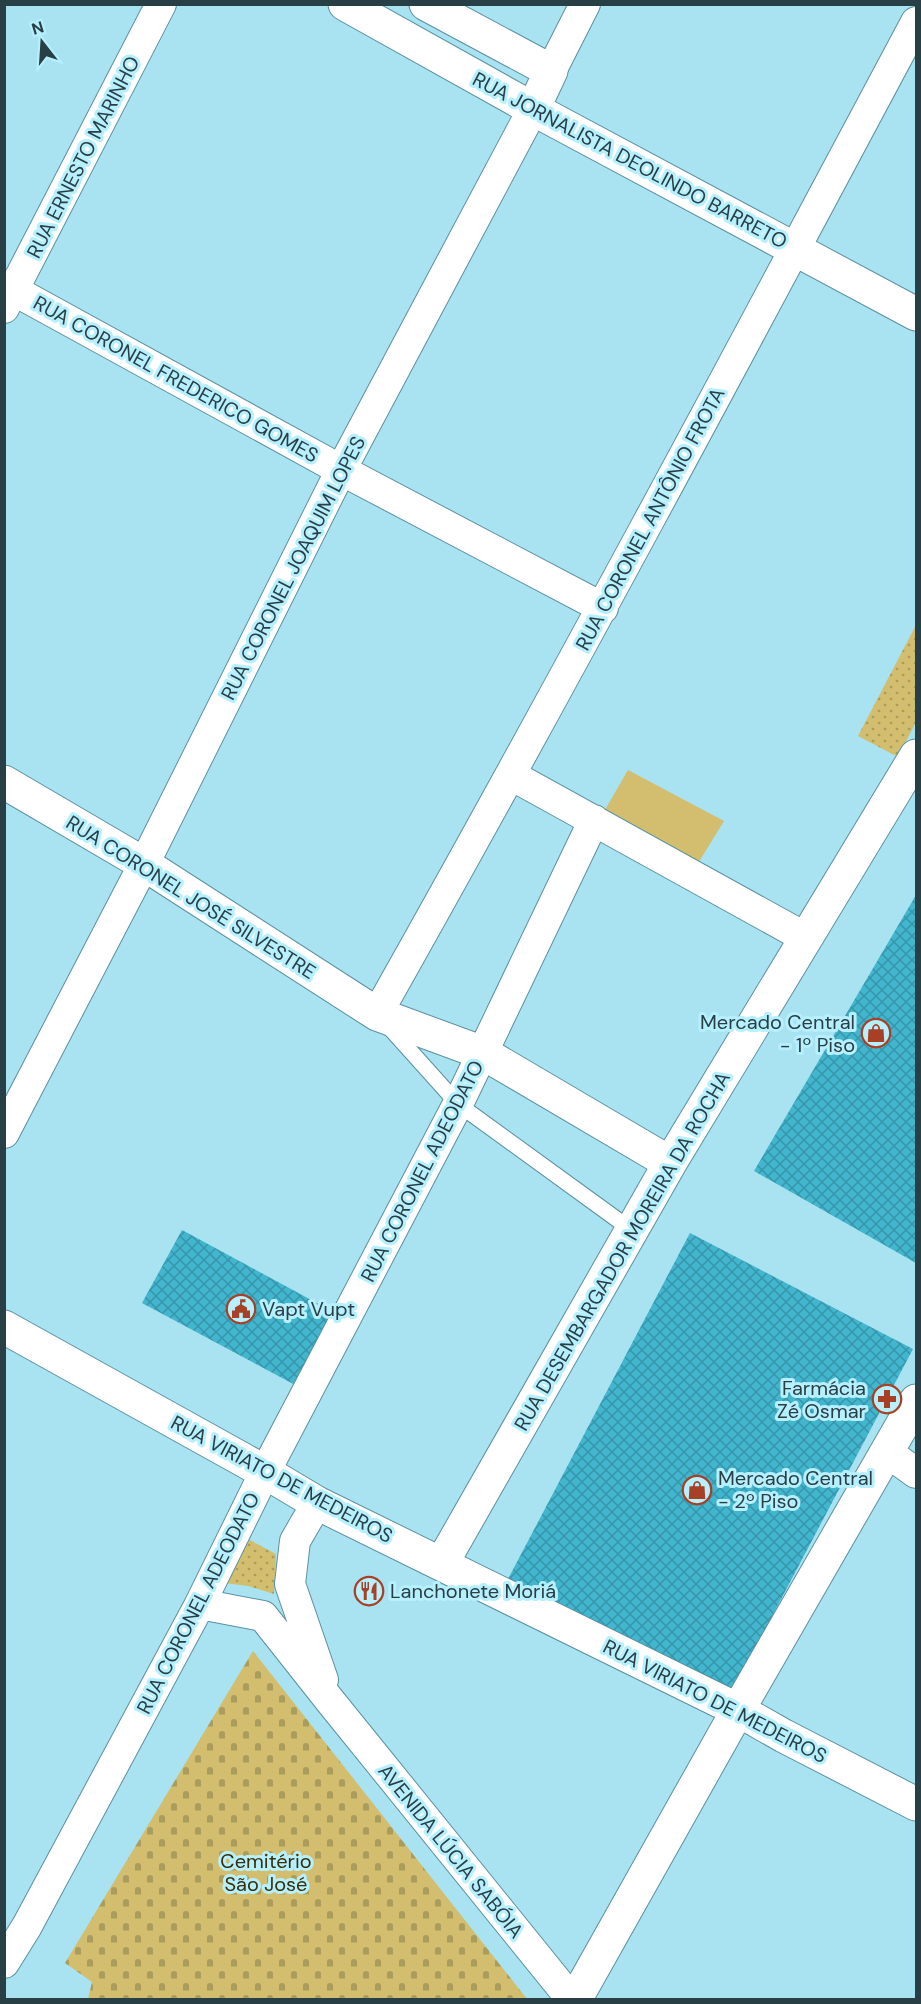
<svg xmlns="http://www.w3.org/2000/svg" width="921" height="2004" font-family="'DM Sans',sans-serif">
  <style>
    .grass { fill: url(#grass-dots) }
    .cemetery { fill: url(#cemetery-stones) }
    .garden { fill: #d2be6e }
    .building { fill: url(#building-cross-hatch) }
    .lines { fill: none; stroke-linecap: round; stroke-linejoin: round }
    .service-casing { stroke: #5b919f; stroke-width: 17 }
    .minor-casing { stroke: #5b919f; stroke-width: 32 }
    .tertiary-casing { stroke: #5b919f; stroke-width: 35 }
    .secondary-casing { stroke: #5b919f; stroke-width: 35 }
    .service { stroke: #fff; stroke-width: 15 }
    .minor { stroke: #fff; stroke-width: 30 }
    .tertiary { stroke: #fff; stroke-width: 33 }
    .secondary { stroke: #fff; stroke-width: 33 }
    .labels { text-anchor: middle; stroke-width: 6; stroke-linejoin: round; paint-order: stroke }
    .street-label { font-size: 20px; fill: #283f45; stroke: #b6effe }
    .poi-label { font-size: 20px; fill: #283f45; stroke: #b6effe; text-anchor: start }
    .park-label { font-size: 20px; fill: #382f09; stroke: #b6effe }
  </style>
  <defs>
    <pattern id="grass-dots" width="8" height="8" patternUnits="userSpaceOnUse" patternTransform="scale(1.5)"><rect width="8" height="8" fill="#d2be6e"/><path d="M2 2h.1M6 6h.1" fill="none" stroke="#aa9c5c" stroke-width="1.8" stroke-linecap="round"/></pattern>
    <pattern id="cemetery-stones" width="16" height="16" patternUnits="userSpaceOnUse" patternTransform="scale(1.5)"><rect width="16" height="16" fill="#d2be6e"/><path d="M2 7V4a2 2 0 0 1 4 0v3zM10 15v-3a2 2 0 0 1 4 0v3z" fill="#aa9c5c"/></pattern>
    <pattern id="building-cross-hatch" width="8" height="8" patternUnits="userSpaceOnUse" patternTransform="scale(1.5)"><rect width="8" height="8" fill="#42b6cf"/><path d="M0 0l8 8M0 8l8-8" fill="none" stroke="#3795aa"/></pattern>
  </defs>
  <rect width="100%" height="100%" fill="#a9e2f0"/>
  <path class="grass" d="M916,625V722L898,757L858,736Z
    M248,1539L276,1554L274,1594L248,1586L224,1583Z"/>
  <path class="cemetery" d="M253,1651L527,1999H88L92,1982L65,1963Z"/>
  <path class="garden" d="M628,770L724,821L697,865L602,815Z"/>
  <path class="building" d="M916,895V1263L754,1171Z
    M182,1230L339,1315L299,1387L142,1303Z
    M690,1233L913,1349L730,1696L507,1581Z"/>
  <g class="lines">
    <g class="service-casing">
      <path id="service" d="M388,1026L458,1104L633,1231"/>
    </g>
    <g class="minor-casing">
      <path id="minor" d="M551,71L585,4
        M4,285L341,470L603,608
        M4,308L161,4
        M511,775L806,938
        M377,1014C562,686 739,354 916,22
        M4,1133L144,864L341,470L533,109
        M887,1452L916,1473
        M317,1503L295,1541L290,1584L323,1680
        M200,1604L263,1616L331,1702L572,2000
        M4,1963L27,1926L200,1604L265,1472L458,1104L594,820"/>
    </g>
    <g class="tertiary-casing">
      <path id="tertiary" d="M345,4L533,109L916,314
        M426,4L551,71L533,109
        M575,2000L738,1710"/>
    </g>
    <g class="secondary-casing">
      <path id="secondary" d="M4,782L144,864L377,1014L483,1053L670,1163
        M4,1327L265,1472L317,1503L738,1710L784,1736L916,1804
        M442,1563L670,1163L916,756
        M738,1710L916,1401"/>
    </g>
    <use href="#service" class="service"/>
    <use href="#minor" class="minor"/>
    <use href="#tertiary" class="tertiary"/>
    <use href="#secondary" class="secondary"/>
  </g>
  <defs>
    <g id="shop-ring" transform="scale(1.5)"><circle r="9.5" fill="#b6effe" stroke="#a84025" stroke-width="1.5"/><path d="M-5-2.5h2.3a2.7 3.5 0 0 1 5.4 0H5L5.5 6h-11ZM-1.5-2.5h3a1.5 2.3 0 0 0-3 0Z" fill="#a84025"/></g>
    <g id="civic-ring" transform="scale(1.5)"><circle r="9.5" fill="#b6effe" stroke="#a84025" stroke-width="1.5"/><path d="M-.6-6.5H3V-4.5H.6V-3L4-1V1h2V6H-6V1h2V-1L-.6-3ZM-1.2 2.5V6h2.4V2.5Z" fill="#a84025"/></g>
    <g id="pharmacy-ring" transform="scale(1.5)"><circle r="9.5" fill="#b6effe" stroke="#a84025" stroke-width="1.5"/><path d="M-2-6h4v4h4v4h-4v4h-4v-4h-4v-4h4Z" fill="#a84025"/></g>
    <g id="restaurant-ring" transform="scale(1.5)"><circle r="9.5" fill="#b6effe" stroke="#a84025" stroke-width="1.5"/><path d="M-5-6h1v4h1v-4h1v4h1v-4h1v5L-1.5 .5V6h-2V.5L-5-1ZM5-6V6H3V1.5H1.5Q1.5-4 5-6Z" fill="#a84025"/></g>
  </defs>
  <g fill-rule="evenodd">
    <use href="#shop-ring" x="876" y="1033"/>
    <use href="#civic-ring" x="241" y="1309"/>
    <use href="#pharmacy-ring" x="887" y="1399"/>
    <use href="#shop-ring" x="697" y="1490"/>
    <use href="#restaurant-ring" x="369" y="1591"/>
  </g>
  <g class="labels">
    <g class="street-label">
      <text transform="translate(83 157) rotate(-63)" y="7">RUA ERNESTO MARINHO</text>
      <text transform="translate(630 160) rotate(28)" y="7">RUA JORNALISTA DEOLINDO BARRETO</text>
      <text transform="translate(176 379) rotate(29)" y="7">RUA CORONEL FREDERICO GOMES</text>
      <text transform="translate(650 519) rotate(-62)" y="7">RUA CORONEL ANTÔNIO FROTA</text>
      <text transform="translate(293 568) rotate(-63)" y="7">RUA CORONEL JOAQUIM LOPES</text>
      <text transform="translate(191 897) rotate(32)" y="7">RUA CORONEL JOSÉ SILVESTRE</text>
      <text transform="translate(422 1171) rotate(-63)" y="7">RUA CORONEL ADEODATO</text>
      <text transform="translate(622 1251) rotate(-60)" y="7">RUA DESEMBARGADOR MOREIRA DA ROCHA</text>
      <text transform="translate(282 1479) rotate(28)" y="7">RUA VIRIATO DE MEDEIROS</text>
      <text transform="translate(198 1603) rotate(-63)" y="7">RUA CORONEL ADEODATO</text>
      <text transform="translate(715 1701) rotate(27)" y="7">RUA VIRIATO DE MEDEIROS</text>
      <text transform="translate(451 1851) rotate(51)" y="7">AVENIDA LÚCIA SABÓIA</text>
    </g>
    <g class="poi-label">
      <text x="855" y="1029" text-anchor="end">Mercado Central<tspan x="855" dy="23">- 1º Piso</tspan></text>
      <text x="262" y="1316">Vapt Vupt</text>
      <text x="866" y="1395" text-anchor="end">Farmácia<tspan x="866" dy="23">Zé Osmar</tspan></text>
      <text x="718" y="1485">Mercado Central<tspan x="718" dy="23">- 2º Piso</tspan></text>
      <text x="390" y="1598">Lanchonete Moriá</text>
    </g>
    <g class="park-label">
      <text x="266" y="1868">Cemitério<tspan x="266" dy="23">São José</tspan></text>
    </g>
  </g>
  <rect width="921" height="2004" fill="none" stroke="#283f45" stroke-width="12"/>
  <g transform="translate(42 42) rotate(343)" stroke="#b6effe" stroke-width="4.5" paint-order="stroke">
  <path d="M0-4.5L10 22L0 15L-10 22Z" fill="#283f45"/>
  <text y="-9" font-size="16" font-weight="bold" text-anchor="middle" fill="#283f45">N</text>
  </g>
</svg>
